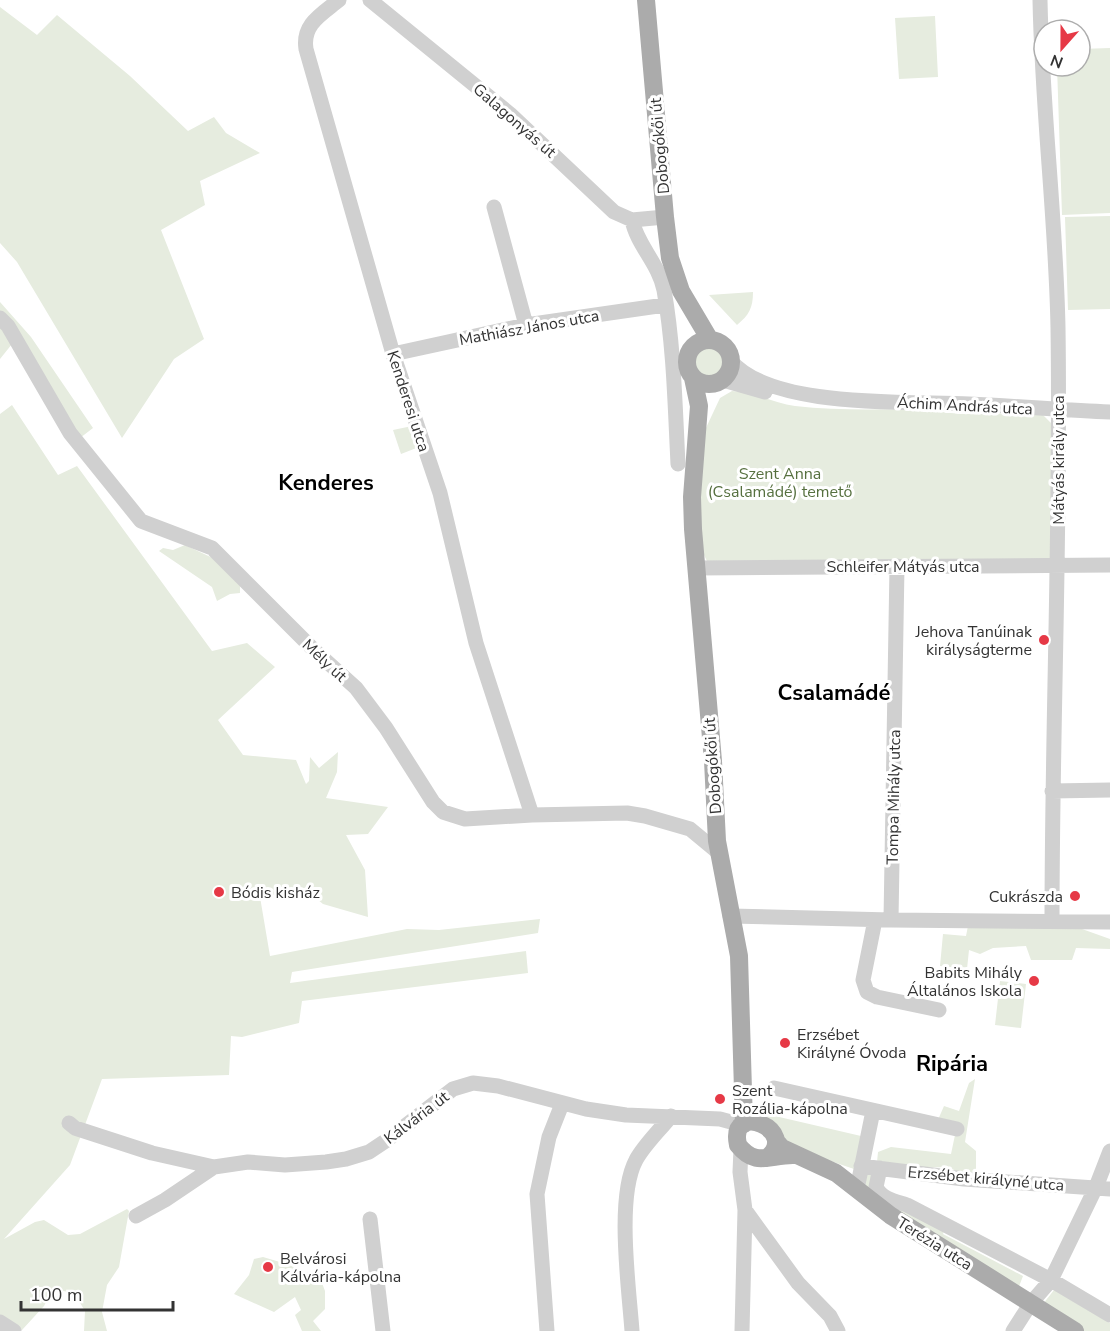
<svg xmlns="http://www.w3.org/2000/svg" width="1110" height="1331" font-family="'Nunito Sans',sans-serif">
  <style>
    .green { fill: #e6ecdf }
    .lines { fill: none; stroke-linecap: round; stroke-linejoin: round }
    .minor { stroke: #d0d0d0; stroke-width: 15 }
    .major { stroke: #ababab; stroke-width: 18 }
    .poi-dot { fill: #e63946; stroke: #fff; stroke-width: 2 }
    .labels { text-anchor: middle; stroke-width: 6; stroke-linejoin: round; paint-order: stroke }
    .street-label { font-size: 16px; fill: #333; stroke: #fff }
    .park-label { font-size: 16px; fill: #56703f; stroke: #fff }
    .poi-label { font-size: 16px; fill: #333; stroke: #fff; text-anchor: start }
    .district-label { font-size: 22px; font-weight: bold; fill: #000; stroke: #fff }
  </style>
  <rect width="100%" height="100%" fill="#fff"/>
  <path class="green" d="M0,7L37,35L57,15L130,76L188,131L214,117L226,133L260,153L200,181L205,205L161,230L204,339L174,359L122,438L17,262L0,243Z
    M935,16L938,77L899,79L895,18Z
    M1110,48V213L1062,215L1057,66H1080V49Z
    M1110,216V309L1068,310L1065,217Z
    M753,292C753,308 749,315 737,325L709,295Z
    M0,302L31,337L93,428L80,438L12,344L0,359Z
    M691 362a18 18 0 1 1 36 0a18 18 0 1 1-36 0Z
    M732,391C754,392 773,403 795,406C838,411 882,409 925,409C963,418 1003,412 1041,413L1052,424L1053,559L707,561L702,551L700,504L705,430L720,398Z
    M12,405L58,475L77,466L212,651L247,643L275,667L218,720L243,755L296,760L306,784L309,781L310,757L319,768L338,752L337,772L326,798L388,807L368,834L346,835L365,870L368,917L323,904L306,890L260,897L270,956L407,929L439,930L540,919L538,933L292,972L290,983L526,951L528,973L302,1001L299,1023L242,1037L231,1036L229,1075L102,1079L70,1165L4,1239L35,1222L44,1220L68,1235L80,1234L127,1209L129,1211L119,1267L107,1285L102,1312L107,1331H84L85,1311L74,1293L53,1289L44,1306L22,1330L0,1331V414Z
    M412,426L419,447L401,454L393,430Z
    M185,545L219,561L240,583V593L230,594L217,601L212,587L159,551L163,548L173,550Z
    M968,926L1082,929L1110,939V949L1076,948L1072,960H1031L1026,946L993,948L980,954L969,950L967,969L940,966L943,934L966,936Z
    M1000,981L1026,984L1021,1028L995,1025Z
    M975,1079L965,1142L976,1151V1175L959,1173L949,1167L914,1168L877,1162L878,1152L891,1147L951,1154L955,1135L937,1122L944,1106L959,1111L969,1083Z
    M762,1113L861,1136L854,1169L783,1145L772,1121Z
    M867,1172L873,1173L874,1187L944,1231L943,1234L1023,1276L1018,1289L867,1195L864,1176Z
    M263,1257L290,1265L306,1273L317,1270L325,1291V1309L313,1321L321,1331H302L295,1315L301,1310L295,1297L274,1312L234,1294L249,1275L254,1259Z
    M1054,1290L1110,1323V1331H1083L1043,1304Z"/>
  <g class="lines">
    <path class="minor" d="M339,0C322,14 302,24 306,49L393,354L440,493L476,643L532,815
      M370,0L510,114L614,212L632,220L665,217
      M1040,0C1042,110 1056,219 1058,328C1061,526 1052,723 1052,921
      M494,207L526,325
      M632,220C637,245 659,264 664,290C674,347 675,406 678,464
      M0,318L8,326L70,433L141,521L212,548L314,650L356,688L386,728L433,802L443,812L465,819L532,815L627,813L645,816L690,829L719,853
      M393,354L526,325L665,305
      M731,361C772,409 909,401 969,404C1016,406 1063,410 1110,412
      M723,380L765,392
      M697,568L1110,565
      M1052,791L1110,790
      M730,916L891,920L1110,922
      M875,920L863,980L867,992L877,997L939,1010
      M891,920L897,566
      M774,1088L957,1129
      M69,1123L75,1128L152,1153L214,1167L248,1162L285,1165L326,1162L346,1159L369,1152L387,1140L453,1089L473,1083L498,1086L586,1109L626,1115L720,1119L742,1125
      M741,1149L740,1172L745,1210L742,1331
      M861,1166L964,1179L1110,1189
      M880,1168L876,1187C882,1199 895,1201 907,1205L1051,1280L1110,1315
      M857,1189L873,1111
      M745,1210L798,1283L830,1316L838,1331
      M136,1216L165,1200L214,1167
      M370,1219L383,1331
      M0,1322L14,1331
      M547,1331L537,1194L549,1137L562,1104
      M632,1331C629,1288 616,1197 636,1160C644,1145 660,1130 671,1116
      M1013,1331L1031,1303L1051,1280L1096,1187L1110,1151"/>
    <path class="major" d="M646,0L665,217L670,258L681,291L710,340
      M687 362a22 22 0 1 1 44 0a22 22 0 1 1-44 0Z
      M693,378L699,406L692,497L693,529L713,761L717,841L739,956L744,1124
      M776,1141L782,1148L836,1173L890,1215L1075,1331
      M767,1158C801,1131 728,1099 738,1145C756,1168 770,1154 795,1155"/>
  </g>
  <g class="poi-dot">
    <circle cx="1044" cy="640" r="6"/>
    <circle cx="219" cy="892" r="6"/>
    <circle cx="1075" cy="896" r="6"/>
    <circle cx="1034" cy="981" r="6"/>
    <circle cx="785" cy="1043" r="6"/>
    <circle cx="720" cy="1099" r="6"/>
    <circle cx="268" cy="1267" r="6"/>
  </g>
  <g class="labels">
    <g class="street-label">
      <text transform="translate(515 120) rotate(41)" y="6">Galagonyás út</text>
      <text transform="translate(659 146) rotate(-95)" y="6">Dobogókői út</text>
      <text transform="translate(529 327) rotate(-10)" y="6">Mathiász János utca</text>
      <text transform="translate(409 401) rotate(72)" y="6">Kenderesi utca</text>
      <text transform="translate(965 405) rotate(3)" y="6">Áchim András utca</text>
      <text transform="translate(1058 460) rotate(-90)" y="6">Mátyás király utca</text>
      <text x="903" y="572">Schleifer Mátyás utca</text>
      <text transform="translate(325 660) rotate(43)" y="6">Mély út</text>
      <text transform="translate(712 766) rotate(-94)" y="6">Dobogókői út</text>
      <text transform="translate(893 797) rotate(-89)" y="6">Tompa Mihály utca</text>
      <text transform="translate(416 1117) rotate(-37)" y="6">Kálvária út</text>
      <text transform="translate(986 1178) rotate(5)" y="6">Erzsébet királyné utca</text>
      <text transform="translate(935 1243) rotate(32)" y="6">Terézia utca</text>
    </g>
    <g class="park-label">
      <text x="780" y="479">Szent Anna<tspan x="780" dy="18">(Csalamádé) temető</tspan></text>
    </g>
    <g class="poi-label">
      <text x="1032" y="637" text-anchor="end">Jehova Tanúinak<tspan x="1032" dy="18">királyságterme</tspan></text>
      <text x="231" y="898">Bódis kisház</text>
      <text x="1063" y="902" text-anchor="end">Cukrászda</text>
      <text x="1022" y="978" text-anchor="end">Babits Mihály<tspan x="1022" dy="18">Általános Iskola</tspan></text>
      <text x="797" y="1040">Erzsébet<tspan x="797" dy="18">Királyné Óvoda</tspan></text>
      <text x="732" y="1096">Szent<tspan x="732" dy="18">Rozália-kápolna</tspan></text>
      <text x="280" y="1264">Belvárosi<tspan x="280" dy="18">Kálvária-kápolna</tspan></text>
    </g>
    <g class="district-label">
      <text x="326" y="490">Kenderes</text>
      <text x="834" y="700">Csalamádé</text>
      <text x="952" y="1071">Ripária</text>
    </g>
  </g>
  <g transform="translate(1062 48) rotate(201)"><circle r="28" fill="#ffffff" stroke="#adadad" stroke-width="1.5"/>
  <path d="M0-4.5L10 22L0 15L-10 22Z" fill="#e63946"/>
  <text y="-9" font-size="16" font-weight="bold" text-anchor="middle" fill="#333333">N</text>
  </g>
  <path d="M21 1301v9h152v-9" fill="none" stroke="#333333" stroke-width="3"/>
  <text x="30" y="1301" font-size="18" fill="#333333" stroke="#ffffff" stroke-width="4.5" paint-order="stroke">100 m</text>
</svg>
